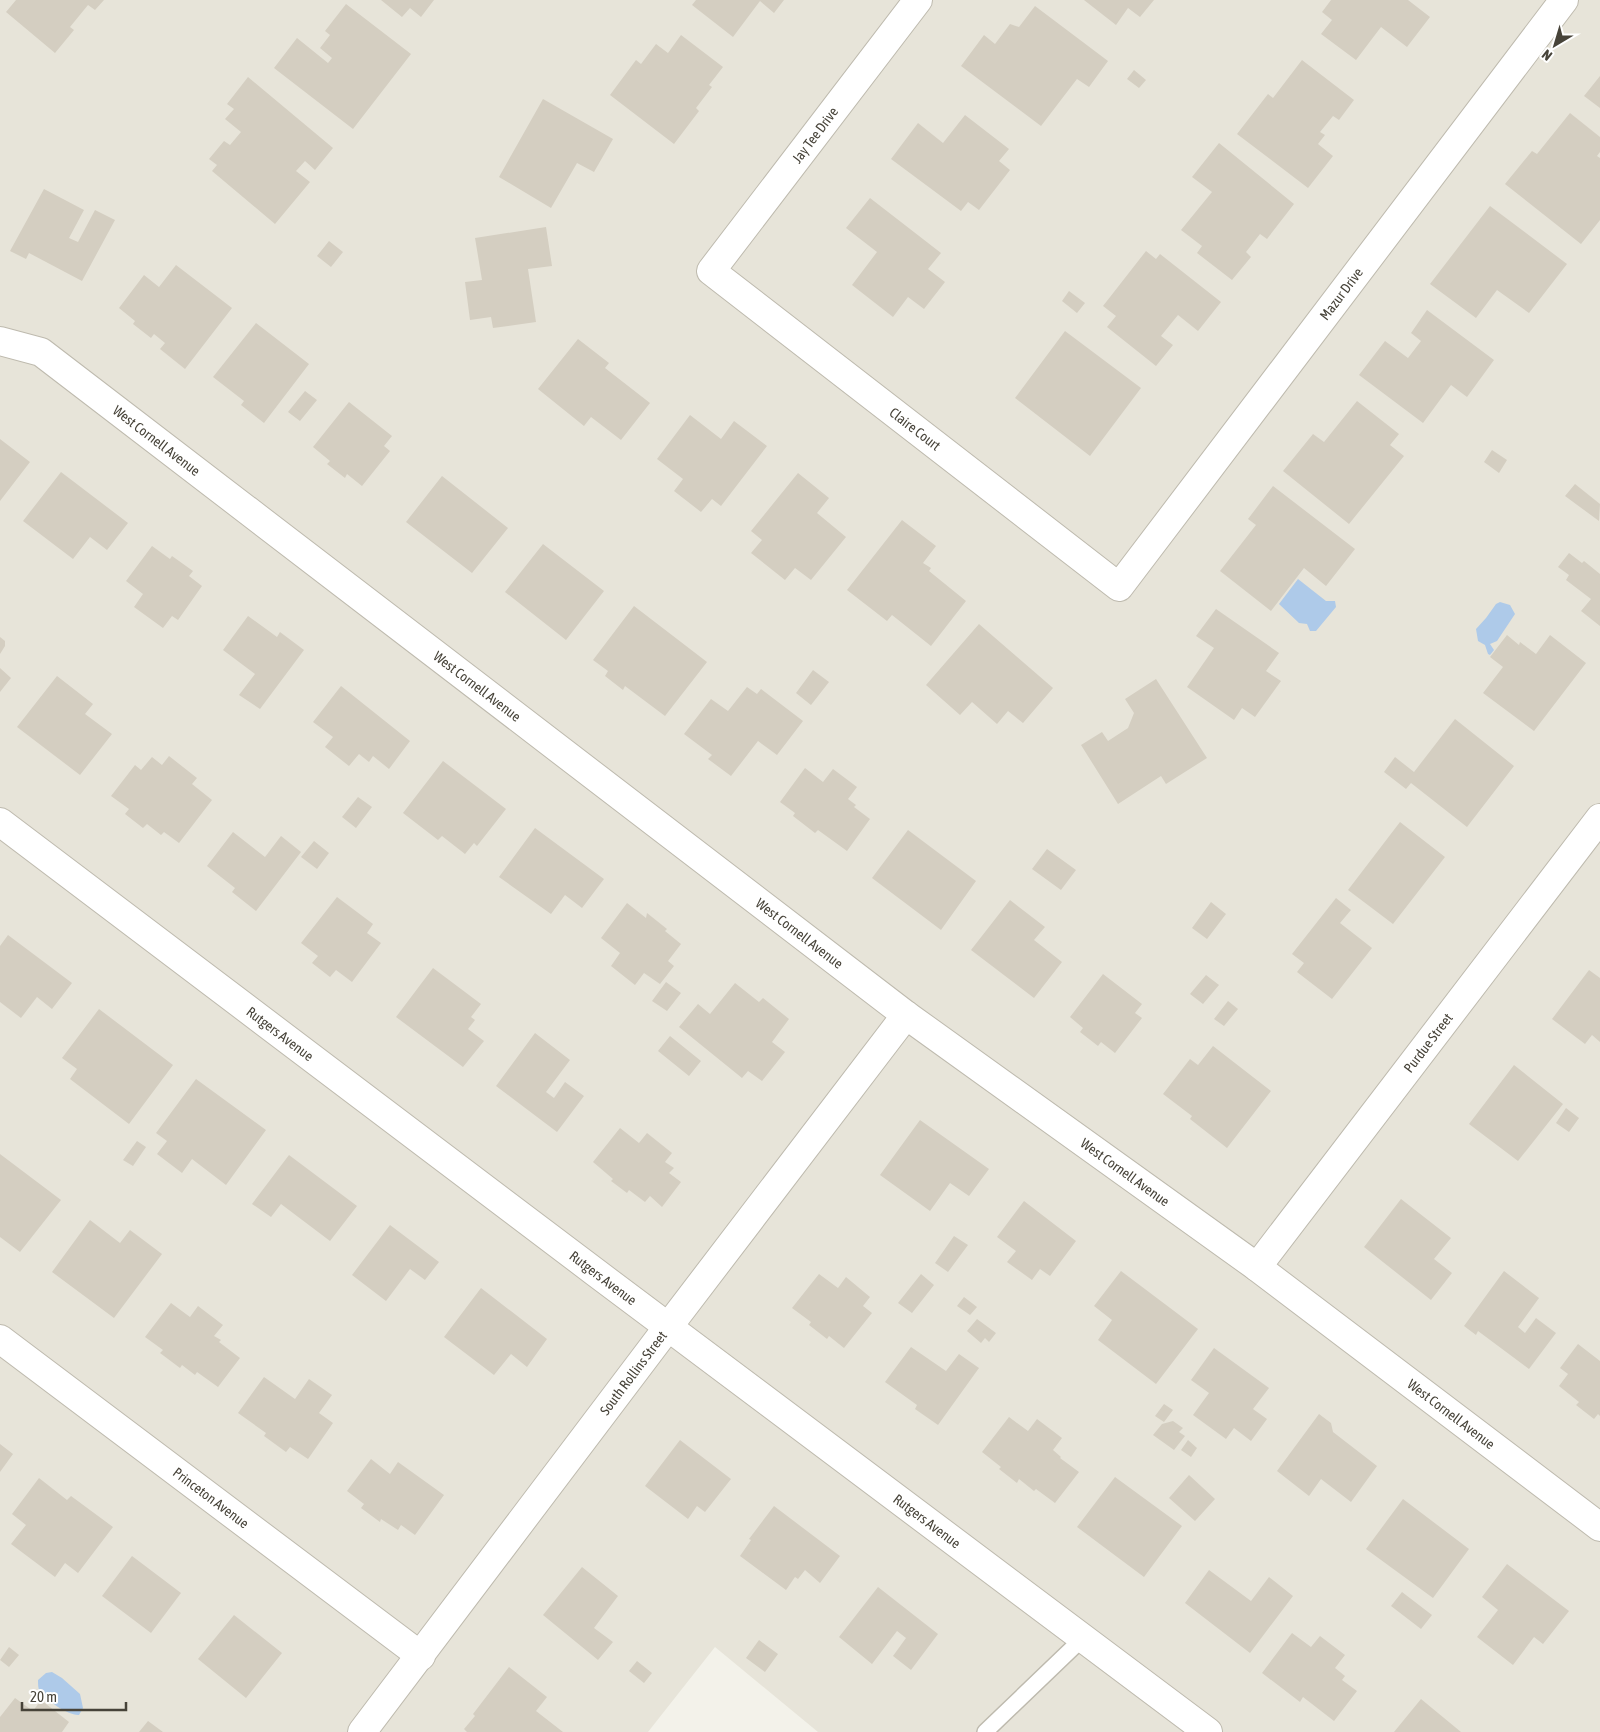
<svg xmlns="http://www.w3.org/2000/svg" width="1600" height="1732" font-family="'Asap Condensed',sans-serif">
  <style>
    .residential { fill: #e7e4d9 }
    .water { fill: #aecae9 }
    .building { fill: #d4cec1 }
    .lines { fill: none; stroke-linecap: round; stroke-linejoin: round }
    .lane-casing { stroke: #bebaae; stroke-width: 18 }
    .street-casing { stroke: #bebaae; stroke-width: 30 }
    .lane { stroke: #fff; stroke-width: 15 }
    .street { stroke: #fff; stroke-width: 28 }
    .labels { text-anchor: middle; stroke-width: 4; stroke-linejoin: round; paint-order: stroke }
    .street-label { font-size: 14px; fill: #474339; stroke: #fff }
  </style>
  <rect width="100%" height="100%" fill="#f3f2ea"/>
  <path class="residential" d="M0,0H1600V1732H818L715,1647L648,1732H0Z"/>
  <path class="water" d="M1298,579L1326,601H1335L1336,607L1316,631H1310L1307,624L1299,623L1279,604Z
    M1500,602L1510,605L1515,614L1497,641L1490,644L1494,650L1490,655L1488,654L1485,645L1478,641L1476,629L1486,618L1496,604Z
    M52,1672L62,1678L80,1694L83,1708L79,1715C69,1716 46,1700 40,1692C38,1689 38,1684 38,1680L46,1673Z"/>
  <path class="building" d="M16,0H104L95,10L88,5L70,27L74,30L55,53L6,12Z
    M381,0H434L421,17L410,8L402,17Z
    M696,0H784L774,13L760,1L733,37L692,5Z
    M1084,0H1154L1140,17L1128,8L1116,25Z
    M1331,0H1408L1430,17L1407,47L1381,27L1356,60L1321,34L1332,20L1322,12Z
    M346,4L411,54L353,129L274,68L297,38L328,63L332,58L320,48L330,35L325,31Z
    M1035,6L1108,61L1089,87L1077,79L1041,126L961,66L984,35L995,44L1010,24L1019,27Z
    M681,35L723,67L709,85L712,87L696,108L699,111L674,144L610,95L636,60L641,64L656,44L668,53Z
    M1302,60L1354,100L1339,120L1333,116L1320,132L1325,135L1318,144L1333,156L1308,188L1237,134L1268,94L1273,98Z
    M1134,70L1146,80L1139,88L1127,79Z
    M1600,76V108L1584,96Z
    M248,77L333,148L315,170L305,161L296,171L310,182L275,224L212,171L217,165L209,159L224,141L230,145L241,132L225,119L234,109L227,104Z
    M543,99L613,139L594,172L577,163L551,208L499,177Z
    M1570,113L1600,137V152L1597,156L1600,158V220L1581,244L1505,184L1532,151L1537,154Z
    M965,115L1009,149L999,161L1010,170L979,210L968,202L961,211L891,159L918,123L943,143Z
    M1219,143L1294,204L1267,239L1260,234L1246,252L1251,257L1232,280L1197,253L1202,246L1181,230L1212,192L1192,177Z
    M44,189L84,210L69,238L78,242L95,210L115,220L82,281L29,253L26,259L10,251Z
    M870,198L941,253L928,269L945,282L924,309L908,297L893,317L852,285L877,252L846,228Z
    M1490,206L1567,264L1529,313L1497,290L1476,318L1430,284Z
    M546,227L552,266L528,269L536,322L493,328L491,317L470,320L465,282L482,280L475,238Z
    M329,241L343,252L331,267L317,256Z
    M1146,251L1156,259L1160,254L1221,302L1198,331L1178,315L1161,336L1173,345L1156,366L1107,327L1116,316L1103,306Z
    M176,265L232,308L185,369L160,349L165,343L154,334L151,338L133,324L135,321L119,308L144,275L159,287Z
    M1069,291L1085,303L1077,313L1062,301Z
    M1427,310L1494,360L1467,397L1451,385L1423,423L1359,375L1385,341L1408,358L1421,341L1411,333Z
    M256,323L309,364L264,423L241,405L244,401L213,377Z
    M1065,331L1141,388L1090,456L1015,398Z
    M578,339L609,363L605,368L650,403L621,440L591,417L584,426L538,389Z
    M305,391L317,400L300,421L288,412Z
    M1357,401L1399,434L1390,445L1404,456L1349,524L1283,471L1313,434L1324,442Z
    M349,402L392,436L384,446L390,451L362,486L347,474L345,478L327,464L330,461L313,447Z
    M690,415L721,439L734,421L767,446L721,506L712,499L701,512L674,491L683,479L657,459Z
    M0,439L30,462L0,501Z
    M1492,450L1507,460L1499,473L1484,462Z
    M61,472L128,523L107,550L90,537L73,559L23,521Z
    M798,473L829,498L817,513L846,537L811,580L795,568L785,580L751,553L762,540L751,531Z
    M442,476L508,528L472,573L406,522Z
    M1575,484L1600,504L1599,521L1565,496Z
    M1273,486L1355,549L1326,586L1304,568L1271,611L1220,571L1256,525L1248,519Z
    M902,520L936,546L923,563L931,568L929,571L966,601L931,646L892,615L887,621L847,590Z
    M543,544L604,591L566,640L505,592Z
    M152,546L170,559L172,556L193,571L189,576L202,586L178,620L172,616L163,628L134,607L143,594L126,581Z
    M1569,553L1582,563L1584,561L1600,574V626L1581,611L1591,599L1566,580L1569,575L1558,567Z
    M634,606L707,662L665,716L625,686L623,690L605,676L608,671L593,660Z
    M1216,609L1279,653L1266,671L1281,681L1255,717L1242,708L1234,720L1187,687L1214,648L1196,636Z
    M248,616L277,637L280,632L304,650L260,709L239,695L255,674L223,650Z
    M979,624L1053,688L1023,723L1008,711L997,724L972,702L960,715L926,685Z
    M1507,635L1519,645L1520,642L1536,654L1550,635L1586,663L1534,731L1483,693L1503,667L1490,657Z
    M0,637L5,641V646L0,654Z
    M0,668L11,678L0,692Z
    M813,670L829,682L811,705L796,693Z
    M57,676L93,704L85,714L112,734L80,775L17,727Z
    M1156,679L1207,758L1166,784L1161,776L1118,804L1081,745L1102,732L1108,741L1128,728L1134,713L1125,699Z
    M341,686L410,741L389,769L373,756L369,762L359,754L349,766L325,747L333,737L313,722Z
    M747,687L757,694L761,689L803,721L777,755L758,741L731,776L708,759L712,755L684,734L711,699L728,711Z
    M1455,719L1514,766L1467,827L1411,783L1406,789L1384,772L1395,757L1414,772Z
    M169,756L197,778L192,784L212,800L179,843L164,832L161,835L147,824L143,828L125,814L129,809L111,796L135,765L141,770L152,757L162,765Z
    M443,761L506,809L477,846L474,843L465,854L442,836L438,840L403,813Z
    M805,768L823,782L833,769L857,787L848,799L856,805L854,807L870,819L847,851L818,830L815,833L793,816L795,813L780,802Z
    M358,797L372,807L356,828L342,817Z
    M1400,822L1445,857L1393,924L1348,890Z
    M535,828L604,879L582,908L565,895L551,914L499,877Z
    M908,830L976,881L941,930L872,878Z
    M233,832L265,857L281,836L301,852L256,911L232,892L235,888L207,866Z
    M314,841L329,853L317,869L301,857Z
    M1047,849L1076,870L1061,890L1032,869Z
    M337,897L373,924L367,933L381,943L352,982L336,970L330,977L312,963L318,956L301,943Z
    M1336,898L1351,910L1340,923L1372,948L1332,999L1297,972L1304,963L1292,954Z
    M1010,900L1045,927L1034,940L1062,962L1034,998L971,950Z
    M1211,902L1226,914L1207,939L1192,928Z
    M627,903L646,918L647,913L667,929L665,931L681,944L668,961L674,966L660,984L644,973L635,985L611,966L620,953L601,938Z
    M8,935L72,983L52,1009L37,997L21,1018L0,1002V946Z
    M433,968L481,1004L471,1017L475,1020L468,1029L484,1041L463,1067L396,1017Z
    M1589,970L1600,978V1042L1592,1035L1585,1044L1552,1019Z
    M1103,974L1142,1004L1135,1013L1142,1018L1115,1053L1101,1042L1098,1046L1080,1032L1083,1028L1070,1017Z
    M1206,975L1219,985L1203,1004L1190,994Z
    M666,982L681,993L667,1011L652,1001Z
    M735,983L759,1002L763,998L789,1019L772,1042L785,1052L762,1081L748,1071L742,1078L679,1027L698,1004L710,1014Z
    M1228,1001L1238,1009L1224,1026L1214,1019Z
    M99,1009L173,1065L129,1124L70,1079L77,1069L62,1058Z
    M535,1033L570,1060L546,1092L554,1098L565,1082L584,1096L557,1132L496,1086Z
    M670,1036L701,1061L689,1076L658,1051Z
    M1213,1046L1271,1091L1227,1148L1190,1119L1192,1116L1163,1094L1190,1059L1198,1065Z
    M1514,1065L1563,1104L1518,1161L1469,1124Z
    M196,1079L266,1130L226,1185L192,1159L182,1173L157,1154L167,1141L156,1133Z
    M1566,1108L1579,1118L1569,1132L1556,1123Z
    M920,1120L989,1169L969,1196L950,1183L930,1211L880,1175Z
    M620,1128L639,1143L647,1133L672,1153L665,1162L674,1168L669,1173L681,1182L662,1207L650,1196L645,1202L629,1190L627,1193L611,1181L613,1179L593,1162Z
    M137,1141L146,1147L133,1166L123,1160Z
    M0,1154L61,1200L20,1252L0,1237Z
    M289,1155L357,1206L330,1241L281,1204L271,1217L252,1204Z
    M1401,1199L1451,1238L1434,1259L1452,1273L1431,1300L1364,1247Z
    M1024,1201L1076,1241L1050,1276L1040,1269L1032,1280L1007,1262L1016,1251L997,1237Z
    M90,1220L120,1243L130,1230L162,1254L114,1318L52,1272Z
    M390,1225L439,1262L425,1280L410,1269L386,1301L352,1275Z
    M954,1236L968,1245L948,1272L935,1263Z
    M1121,1271L1198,1329L1156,1384L1098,1340L1112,1320L1094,1306Z
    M1504,1271L1539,1298L1518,1327L1525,1333L1536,1318L1556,1333L1529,1369L1478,1331L1476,1335L1464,1326Z
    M819,1274L838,1288L846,1277L870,1297L863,1306L872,1313L844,1348L829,1336L827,1339L809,1325L811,1322L792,1308Z
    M921,1274L934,1285L912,1313L898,1303Z
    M481,1288L547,1339L527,1367L511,1354L494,1375L444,1337Z
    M964,1297L977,1307L970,1315L957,1306Z
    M171,1303L190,1317L198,1306L223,1325L214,1336L221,1340L219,1342L240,1358L218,1387L197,1372L195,1375L182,1365L180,1368L160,1353L163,1350L145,1337Z
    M977,1319L996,1333L989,1342L985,1338L981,1343L967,1331Z
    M1578,1344L1600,1361V1416L1598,1414L1594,1419L1576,1405L1579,1402L1559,1386L1568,1374L1560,1368Z
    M911,1347L946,1371L959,1354L979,1368L938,1425L915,1409L917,1405L885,1382Z
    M1214,1348L1269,1388L1253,1409L1267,1419L1251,1441L1234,1428L1226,1439L1193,1415L1209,1393L1191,1380Z
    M264,1377L295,1399L309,1379L332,1395L319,1413L333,1423L308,1459L290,1447L286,1452L264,1436L266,1433L238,1413Z
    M1164,1404L1173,1410L1164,1422L1155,1416Z
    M1319,1414L1331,1423L1333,1432L1377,1466L1351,1502L1321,1479L1309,1496L1277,1471Z
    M1009,1417L1028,1431L1037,1419L1062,1438L1053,1450L1061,1457L1060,1458L1079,1472L1055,1503L1036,1489L1034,1491L1019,1479L1017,1483L999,1469L1001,1467L982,1452Z
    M1173,1421L1183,1428L1179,1432L1185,1436L1174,1450L1153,1435L1162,1424Z
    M680,1440L731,1479L705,1512L697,1506L688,1519L645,1486Z
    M1188,1440L1197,1448L1191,1457L1181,1450Z
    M0,1444L13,1454L0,1472Z
    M371,1459L390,1474L398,1462L444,1495L415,1535L401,1525L398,1530L381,1519L380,1522L361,1508L364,1504L347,1491Z
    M1189,1475L1215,1499L1195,1521L1169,1498Z
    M1115,1477L1182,1526L1144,1577L1077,1527Z
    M39,1478L67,1500L71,1496L113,1527L78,1573L65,1563L55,1577L11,1544L26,1525L12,1514Z
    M1403,1499L1469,1549L1433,1598L1366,1549Z
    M774,1506L840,1556L820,1583L805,1570L798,1579L795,1577L786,1590L740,1556L751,1540L749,1539Z
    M132,1556L181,1593L151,1633L102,1596Z
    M1507,1564L1569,1611L1543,1644L1534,1637L1513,1665L1477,1637L1498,1610L1482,1597Z
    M582,1567L618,1596L594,1628L613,1642L598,1660L543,1615Z
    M1209,1570L1251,1601L1269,1577L1293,1596L1250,1653L1185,1603Z
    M878,1587L938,1634L911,1670L893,1656L906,1638L897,1631L872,1664L839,1637Z
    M1402,1592L1432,1615L1421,1629L1391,1606Z
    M234,1615L282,1653L246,1698L198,1659Z
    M1292,1633L1311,1647L1320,1636L1345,1655L1335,1668L1345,1676L1342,1680L1357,1691L1334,1721L1303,1697L1300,1702L1262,1673Z
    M759,1640L778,1654L765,1672L746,1658Z
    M9,1647L19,1655L9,1667L0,1660Z
    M637,1661L652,1673L644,1683L629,1671Z
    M509,1667L547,1697L536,1711L563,1732H467L464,1729L475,1716L473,1714Z
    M15,1698L33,1711L41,1700L69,1722L62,1732H0V1717Z
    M1421,1699L1461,1732H1394Z
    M148,1721L163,1732H139Z"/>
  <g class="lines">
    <g class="lane-casing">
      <path id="lane" d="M985,1732L1083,1638"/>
    </g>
    <g class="street-casing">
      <g id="street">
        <path id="s1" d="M918,0L711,271L1119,587L1564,0"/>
        <path id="s2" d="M0,341L41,352L906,1015L1257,1267L1600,1527"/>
        <path id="s3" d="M0,822L595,1272L1208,1732"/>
        <path id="s4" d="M1257,1267L1600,818"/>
        <path id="s5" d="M0,1339L421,1656"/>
        <path id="s6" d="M362,1732L668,1327L906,1015"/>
      </g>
    </g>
    <use href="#lane" class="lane"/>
    <use href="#street" class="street"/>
  </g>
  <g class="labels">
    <g class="street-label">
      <text transform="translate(815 135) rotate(-53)" y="5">Jay Tee Drive</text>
      <text dy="5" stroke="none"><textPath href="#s1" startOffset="1225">Mazur Drive</textPath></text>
      <text dy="5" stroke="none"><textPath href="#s1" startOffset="599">Claire Court</textPath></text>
      <text dy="5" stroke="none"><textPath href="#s2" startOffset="188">West Cornell Avenue</textPath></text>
      <text dy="5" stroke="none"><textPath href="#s2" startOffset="592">West Cornell Avenue</textPath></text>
      <text dy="5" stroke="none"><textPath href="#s2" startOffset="998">West Cornell Avenue</textPath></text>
      <text dy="5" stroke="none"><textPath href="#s3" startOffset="351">Rutgers Avenue</textPath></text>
      <text dy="5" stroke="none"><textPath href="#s4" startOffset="282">Purdue Street</textPath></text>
      <text dy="5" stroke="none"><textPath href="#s2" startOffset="1402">West Cornell Avenue</textPath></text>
      <text dy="5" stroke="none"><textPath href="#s3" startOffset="756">Rutgers Avenue</textPath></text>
      <text dy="5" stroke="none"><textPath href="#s6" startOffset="450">South Rollins Street</textPath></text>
      <text dy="5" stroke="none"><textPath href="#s2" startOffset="1808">West Cornell Avenue</textPath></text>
      <text dy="5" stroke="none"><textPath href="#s5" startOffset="264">Princeton Avenue</textPath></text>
      <text dy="5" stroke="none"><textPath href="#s3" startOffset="1161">Rutgers Avenue</textPath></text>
    </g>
  </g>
  <g transform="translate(1555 45) rotate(218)" stroke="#ffffff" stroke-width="4" paint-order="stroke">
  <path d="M0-4L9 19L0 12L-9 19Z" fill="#474339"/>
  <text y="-8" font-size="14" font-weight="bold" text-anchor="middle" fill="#474339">N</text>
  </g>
  <path d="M22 1702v8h104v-8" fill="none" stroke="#474339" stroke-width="2.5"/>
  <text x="30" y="1702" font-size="15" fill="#474339" stroke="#ffffff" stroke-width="4" paint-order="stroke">20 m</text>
</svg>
